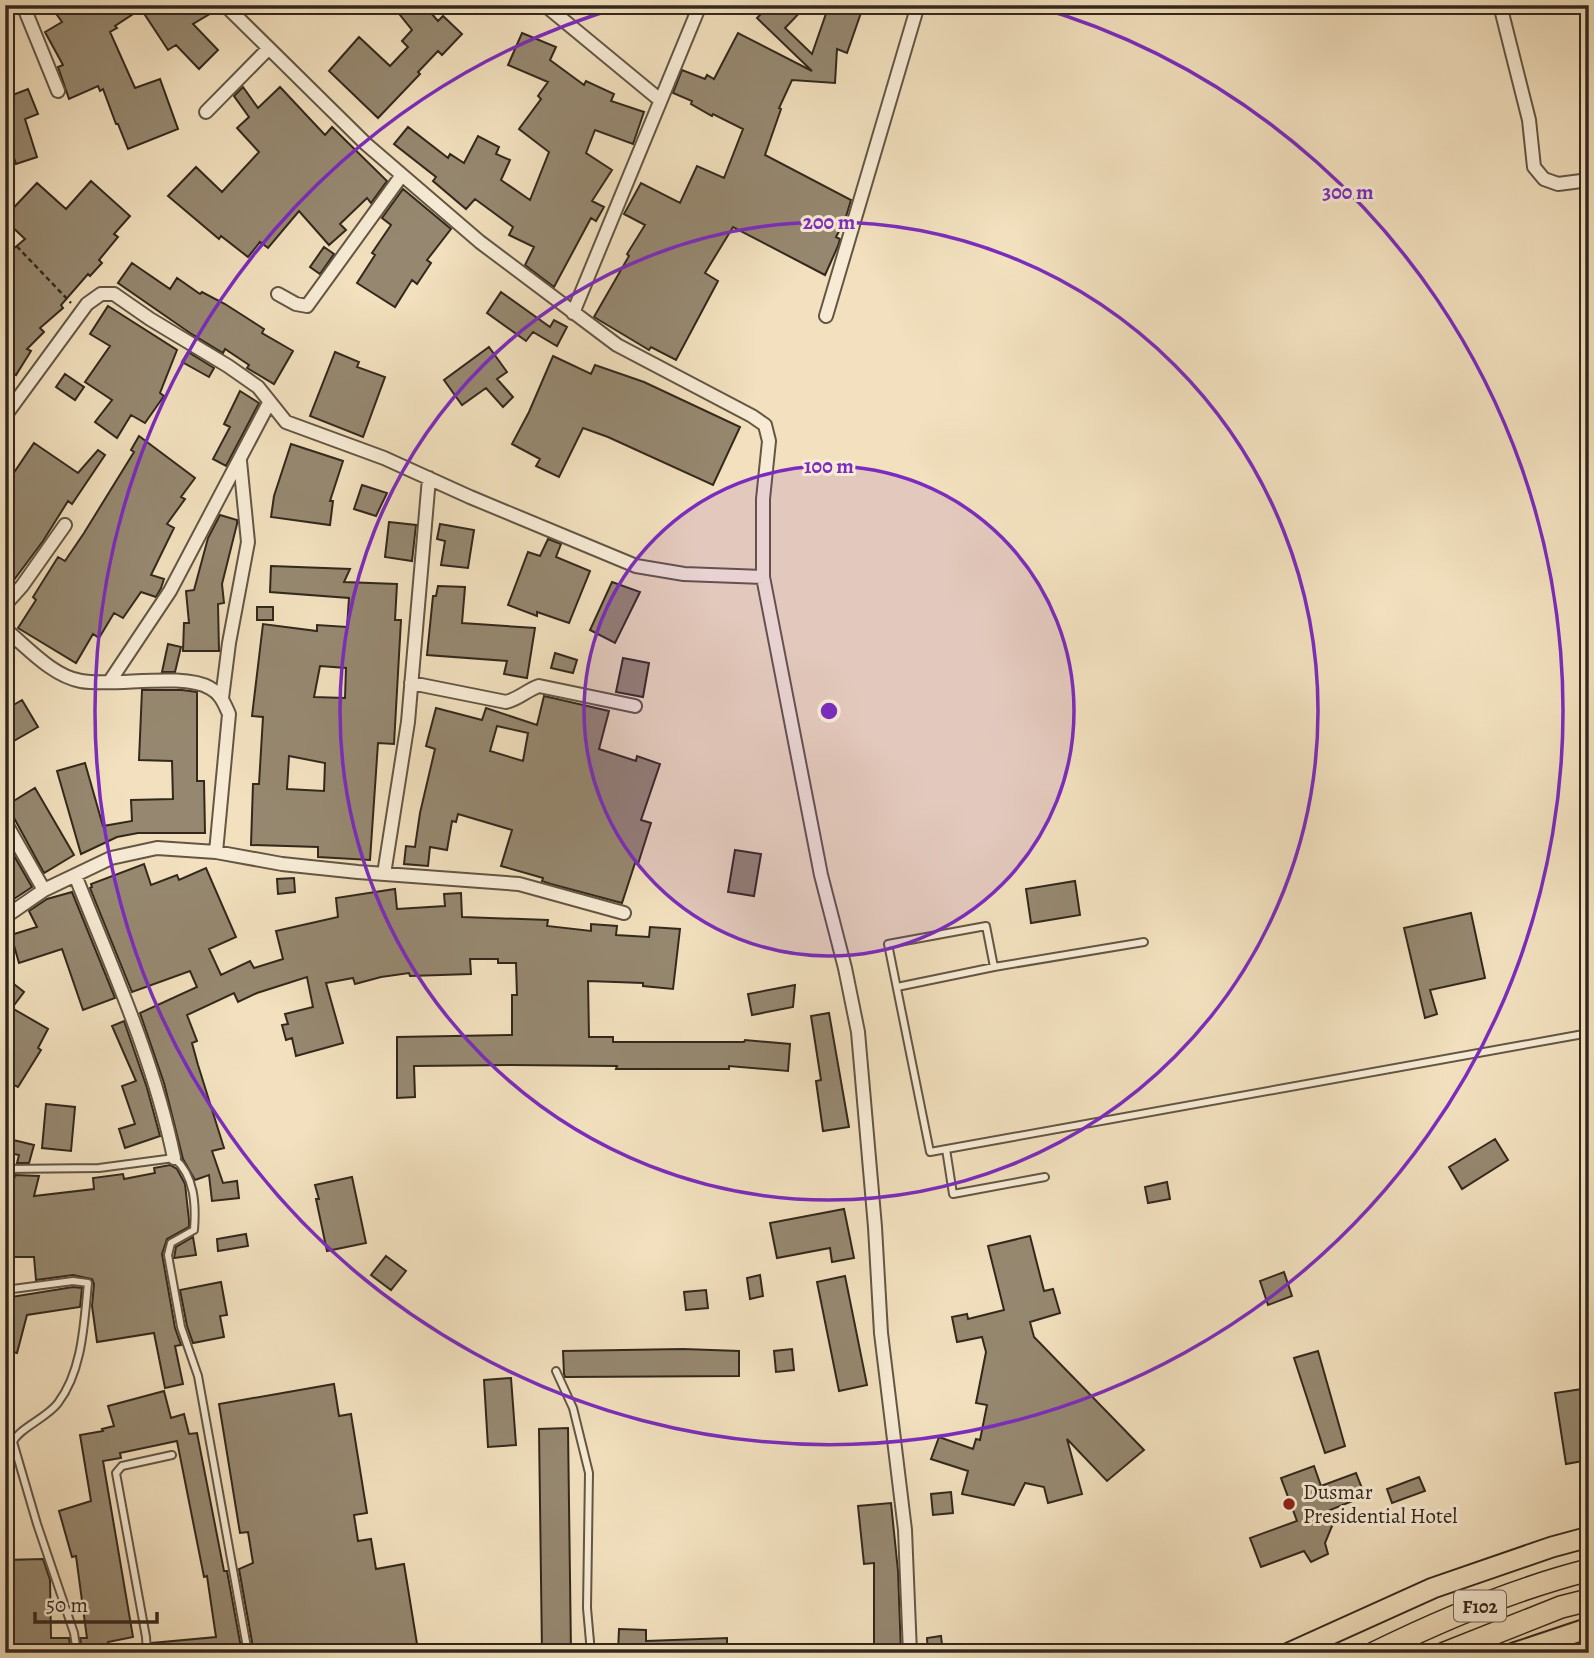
<svg xmlns="http://www.w3.org/2000/svg" width="1594" height="1658" font-family="Alegreya,serif">
  <style>
    .building { fill: #968870; stroke: #33281c; stroke-width: 2; fill-rule: evenodd }
    .lines { fill: none; stroke-linecap: round; stroke-linejoin: round }
    .service-casing { stroke: #635644; stroke-width: 10 }
    .minor-casing { stroke: #635644; stroke-width: 16 }
    .primary-casing { stroke: #33281c; stroke-width: 23 }
    .trunk-casing { stroke: #33281c; stroke-width: 24 }
    .path { stroke: #33281c; stroke-width: 2.5; stroke-dasharray: 5 3.5; stroke-linecap: butt }
    .service { stroke: #f7ebd5; stroke-width: 6 }
    .minor { stroke: #f7ebd5; stroke-width: 12 }
    .primary { stroke: #f2e0be; stroke-width: 19 }
    .trunk { stroke: #f2e0be; stroke-width: 21 }
    .ring { fill: none; stroke: #7b2cbf; stroke-width: 3.5 }
    .poi-dot { fill: #8f2418; stroke: #f7ebd5; stroke-width: 2.5 }
    .labels { text-anchor: middle; stroke-width: 6; stroke-linejoin: round; paint-order: stroke }
    .shield { fill: #f7ebd5; stroke: #6e6254; stroke-width: 2 }
    .shield-label { font-size: 19px; font-weight: bold; fill: #33281c }
    .poi-label { font-size: 21px; fill: #33281c; stroke: #f7ebd5; text-anchor: start }
    .centre { fill: #7b2cbf; stroke: #f7ebd5; stroke-width: 3.5 }
    .ring-label { font-size: 21px; text-anchor: middle; font-weight: bold; fill: #7b2cbf; stroke: #f7ebd5; stroke-width: 6; stroke-linejoin: round; paint-order: stroke }
  </style>
  <rect width="100%" height="100%" fill="#f2e0be"/>
  <filter id="stains"><feTurbulence type="fractalNoise" baseFrequency=".00286" numOctaves="4"/><feColorMatrix values="0 0 0 0 .2 0 0 0 0 .09 0 0 0 0 .02 0 0 0 .5 -.17"/></filter>
  <radialGradient id="worn" r=".72"><stop offset=".6" stop-color="#630" stop-opacity="0"/><stop offset="1" stop-color="#630" stop-opacity=".3"/></radialGradient>
  <path class="building" d="M50,5H216L218,9L193,24L218,50L199,69L176,45L168,50L141,9L115,26L117,28L110,32L135,88L160,79L178,129L128,149L118,124H116L103,89L100,91L98,86L69,99L58,67L63,65L45,32L62,22Z
    M392,5H424L438,21L443,16L462,34L442,55L438,51L418,72L420,74L378,118L329,71L359,37L390,66L408,47L402,41L412,30Z
    M770,5H807L785,28L812,54L829,5H847L862,10L847,53L837,49L835,83L792,80L779,108L781,109L765,155L851,200L845,220L836,237L840,239L838,246L825,275L733,227L705,273L718,281L676,360L651,347L649,350L594,317L629,256L627,254L645,225L624,214L641,183L680,203L697,166L724,178L743,129L713,114L712,116L691,104L692,101L673,93L682,70L705,79L707,75L714,79L738,33L812,71L757,18Z
    M522,33L556,47L550,60L584,85L586,81L614,94L611,101L644,112L633,144L595,130L586,153L612,170L592,201L604,207L596,221L591,218L554,287L525,265L534,247L509,235L513,227L475,199L466,209L433,181L436,177L394,144L408,127L448,158L450,154L464,163L478,136L499,147L496,154L510,160L501,180L530,200L549,152L519,129L541,99L538,96L548,82L508,65Z
    M243,87L258,108L280,87L325,135L332,127L387,181L371,203L367,198L340,224L346,230L329,245L299,211L268,248L260,242L248,257L221,236L219,239L168,196L196,167L222,192L259,152L237,128L249,117L234,96Z
    M28,89L38,114L25,119L37,157L16,164L5,130V98Z
    M91,181L130,216L114,234L118,237L99,260L102,263L90,276L88,274L61,305L63,308L40,328L44,332L27,349L31,351L16,375L5,368V300L13,295L5,286V256L25,239L5,220V217L37,183L66,209Z
    M403,189L451,229L427,260L431,263L417,284L412,280L395,307L357,283L375,255L372,253L391,225L382,218Z
    M324,247L334,254L320,274L310,267Z
    M132,263L170,289L177,278L200,294L202,292L225,304L264,329L262,333L293,351L274,384L247,368L249,365L225,349L223,353L190,333L118,283Z
    M501,292L550,327L554,320L567,327L557,346L533,332L526,341L487,313Z
    M108,306L177,350L160,393L164,396L145,423L131,415L117,438L95,422L112,400L85,382L110,346L90,334Z
    M489,347L507,372L497,379L513,397L503,407L486,388L462,405L444,380Z
    M188,352L214,368L209,377L182,362Z
    M335,352L359,362L357,367L385,377L363,437L310,416Z
    M553,356L591,374L595,365L644,382L740,427L713,485L608,437L583,428L559,477L536,466L540,459L512,444L529,412Z
    M65,374L84,387L75,400L56,387Z
    M240,391L259,403L226,466L213,459L230,427L224,424Z
    M139,436L195,478L181,497L185,499L167,524L174,528L151,575L164,579L161,588L156,597L141,592L123,618L114,613L99,638L93,634L76,663L18,628L36,600L33,597L58,557L65,561L84,533L134,452L131,450Z
    M34,443L78,473L98,450L105,455L72,504L68,501L43,541L5,592V472L11,477Z
    M291,444L343,461L330,501H333L330,525L271,517L274,496Z
    M362,485L387,493L376,516L354,509Z
    M220,515L237,520V524L222,584L224,603L218,604L219,651H183L184,623H189L186,591L194,590L208,538Z
    M389,522L416,525L412,561L385,557Z
    M440,524L474,530L468,568L441,565L445,541L437,539Z
    M548,539L561,544L556,557L590,571L569,623L537,612V616L508,605L528,552L540,556Z
    M271,566L350,569L344,582L397,584L395,620H401L394,744L378,743L370,860L318,857V847L251,845L253,784H259L263,717L252,716L263,624L317,631V625L347,627L349,598L270,592ZM320,666L346,668L345,698L314,697ZM289,756L325,763L324,791L287,789Z
    M612,582L640,592L615,643L590,630Z
    M438,586L465,587L462,623L535,628L527,678L504,674L507,661L427,655L433,596H436Z
    M257,607H273V620H257Z
    M168,644L181,647L175,672H162Z
    M555,653L577,660L573,673L551,668Z
    M623,658L649,663L643,697L616,692Z
    M142,690H182L197,692V781H204L205,833H138L117,837L81,854L57,771L85,763L103,826L132,821L131,800L173,799L172,761L139,760Z
    M544,696L609,711L599,749L636,761L637,756L660,764L641,820L651,823L638,864L635,863L622,903L551,884L542,881L543,878L501,866L512,830L458,814L456,822L452,821L447,850L430,847L428,866L404,864L406,846L415,847L420,813L435,749L426,746L436,708L482,720L486,708L537,725ZM497,726L528,733L523,761L490,751Z
    M22,700L38,727L5,746V710Z
    M35,788L74,855L44,873L7,805Z
    M5,840L32,887L5,905Z
    M735,850L761,854L754,896L728,892Z
    M144,864L151,885L177,875L179,880L206,868L236,937L209,949L221,975L250,961L254,968L283,959L276,931L338,917L336,898L395,889L397,909L445,906L444,894L461,893L462,917L548,920L547,926L591,931V924L617,926L616,935L649,937L650,927L680,929L673,989L643,986V983L588,981L589,1037H613V1042H744L745,1040L790,1044L788,1071L729,1066V1069H616L617,1066L511,1065L414,1066L415,1097L397,1098V1037L512,1035V995H517L516,963H498V959H470L471,974L410,976L409,973L381,977L355,984L353,978L326,983L343,1043L296,1056L292,1038L286,1040L282,1025L288,1024L285,1014L313,1007L307,977L257,993L238,1002L234,993L187,1015L197,1041L192,1043L198,1065L224,1148L212,1151L223,1183L237,1181L239,1198L212,1201L209,1175L195,1180L183,1159L164,1083L140,1013L197,987L190,971L132,992L90,888L92,887L91,884Z
    M294,878L295,892L278,894L277,879Z
    M1075,881L1080,915L1031,923L1026,889Z
    M72,892L115,998L83,1010L62,949L19,963L11,935L37,927L29,911L47,899Z
    M1471,913L1485,978L1430,990L1437,1014L1425,1018L1404,928Z
    M5,977L24,992L12,1008L48,1029L38,1048L41,1050L18,1087L14,1085L5,1104Z
    M795,985L793,1007L752,1015L748,994Z
    M829,1013L849,1127L823,1131L816,1081L821,1080L811,1016Z
    M124,1021L147,1088L160,1136L125,1148L119,1129L135,1124L122,1086L136,1081L112,1026Z
    M46,1104L75,1107L71,1151L42,1148Z
    M5,1138L34,1145L29,1163H17L19,1155L5,1152Z
    M1495,1139L1508,1160L1462,1189L1449,1167Z
    M170,1165L177,1169L185,1184L189,1220V1227L167,1239L162,1254L175,1328L181,1345L175,1346L183,1384L165,1388L154,1333L97,1342L92,1306L94,1284L92,1279L73,1275L36,1280L34,1257H5V1234H8L12,1210L7,1209L15,1175L39,1176L34,1196L94,1189L93,1178L123,1174L124,1179L155,1173L154,1168Z
    M352,1177L366,1243L327,1251L316,1199H319L315,1185Z
    M1167,1182L1170,1199L1148,1203L1145,1187Z
    M844,1209L854,1258L832,1262L830,1248L777,1258L770,1223Z
    M246,1234L248,1246L218,1251L217,1239Z
    M1030,1236L1044,1291L1053,1289L1060,1313L1030,1322L1034,1337L1144,1450L1107,1481L1067,1439L1082,1494L1048,1503L1044,1487L1025,1483L1014,1505L962,1494L968,1471L931,1459L939,1437L973,1449L976,1439L980,1440L987,1405L976,1403L986,1352L982,1337L957,1342L952,1317L967,1314L968,1319L1004,1310L988,1246Z
    M193,1237L196,1255L174,1258L176,1247Z
    M386,1256L406,1271L391,1290L371,1275Z
    M1284,1272L1292,1296L1268,1305L1260,1281Z
    M760,1275L763,1296L750,1299L747,1278Z
    M845,1276L867,1385L839,1391L817,1282Z
    M221,1282L227,1315L220,1316L224,1337L193,1343L187,1326L180,1290Z
    M73,1287L82,1288L80,1307L27,1315L17,1353L5,1350V1298Z
    M706,1290L708,1308L686,1310L684,1292Z
    M683,1349L739,1351V1376L565,1377L564,1374L563,1351Z
    M792,1349L794,1370L776,1372L774,1351Z
    M1318,1351L1345,1446L1325,1453L1294,1358Z
    M511,1378L516,1445L488,1447L484,1380Z
    M334,1384L339,1416L351,1414L367,1513L354,1515L358,1541L371,1539L376,1569L404,1564L418,1650L403,1653H254L239,1569L253,1563L248,1532L240,1533L219,1404Z
    M1589,1388V1460L1566,1464L1555,1393Z
    M164,1391L171,1418L184,1414L189,1434L197,1433L224,1571H227L242,1653H153L152,1643L216,1637L207,1576L204,1577L177,1441L120,1453L121,1458L103,1461L133,1637L108,1642L109,1650L83,1653L80,1638H87L76,1556L72,1557L59,1511L91,1501L80,1435L103,1431L102,1429L114,1426L108,1406Z
    M568,1428L571,1653H542L539,1429Z
    M1314,1466L1321,1486L1356,1473L1365,1496L1330,1510L1334,1521L1325,1543L1328,1554L1311,1562L1304,1551L1261,1567L1250,1538L1297,1521L1281,1478Z
    M1419,1477L1425,1491L1392,1503L1387,1489Z
    M951,1492L953,1513L933,1515L931,1494Z
    M891,1503L898,1571L901,1653H881V1649H874V1563L864,1564L858,1506Z
    M43,1559L50,1580L51,1638H69L71,1653H5V1560Z
    M619,1629L646,1630V1641L727,1638V1653H618Z
    M941,1636L943,1653H928L927,1638Z"/>
  <g class="lines">
    <g class="service-casing">
      <path id="service" d="M994,967L1144,942
        M897,987L994,967L986,926L888,944L930,1152L1589,1033
        M946,1149L953,1194L1045,1177
        M5,1169L99,1168L174,1158C195,1176 196,1205 194,1230L171,1243L168,1255L181,1327L198,1376L248,1653
        M5,1290L73,1281L88,1283C84,1322 83,1370 58,1403C47,1418 19,1428 13,1442L37,1524L74,1633L77,1653
        M556,1371L573,1408L589,1473L587,1608L591,1653
        M147,1653L146,1637L116,1473L122,1466L172,1455"/>
    </g>
    <g class="minor-casing">
      <path id="minor" d="M23,5L58,91
        M225,5L366,144L480,242L617,345L752,416L765,425L769,441L763,499V577L821,875L845,968L858,1032L875,1227L881,1333L905,1530L910,1653
        M545,5L660,100
        M1500,5L1529,120L1534,167L1544,179L1558,184L1589,180
        M206,112L268,49
        M278,294L296,304L307,306L402,175
        M573,313L700,5
        M826,316L918,5
        M5,416L87,304L101,294H114L150,319L228,366L258,387L286,422L384,458L470,497L636,566L684,574L763,577
        M5,605L22,586L65,525
        M5,629C27,647 52,676 81,681C113,687 183,672 210,688C221,694 224,703 229,714L216,852
        M110,681L170,591L269,403
        M411,683L506,702C519,699 527,690 539,686L635,706
        M222,698L229,643L248,542L240,461
        M5,822L44,890
        M384,874L408,722L429,478
        M75,875C112,968 154,1060 174,1158
        M5,917L44,890L111,858L157,848L216,852L282,864L358,872L519,884L624,913"/>
    </g>
    <g class="primary-casing">
      <path id="primary" d="M1289,1653L1433,1588L1552,1547L1589,1537
        M1514,1653L1589,1628"/>
    </g>
    <g class="trunk-casing">
      <path id="trunk" d="M1374,1653C1443,1619 1514,1589 1589,1570
        M1445,1653L1561,1607L1589,1600"/>
    </g>
    <path class="path" d="M5,234L71,303"/>
    <use href="#service" class="service"/>
    <use href="#minor" class="minor"/>
    <use href="#primary" class="primary"/>
    <use href="#trunk" class="trunk"/>
  </g>
  <circle cx="829" cy="711" r="245" fill="#7b2cbf" fill-opacity=".12"/>
  <g class="ring">
    <circle cx="829" cy="711" r="245"/>
    <circle cx="829" cy="711" r="489"/>
    <path d="M1031 5A734 734 0 1 1 627 5"/>
  </g>
  <circle class="poi-dot" cx="1289" cy="1504" r="7"/>
  <g class="labels">
    <rect class="shield" x="1454" y="1590.5" width="52" height="31" rx="5"/>
    <g class="shield-label">
      <text x="1480" y="1613">F102</text>
    </g>
    <g class="poi-label">
      <text x="1303" y="1499">Dusmar<tspan x="1303" dy="24">Presidential Hotel</tspan></text>
    </g>
  </g>
  <circle cx="829" cy="711" r="10" class="centre"/>
  <g class="ring-label">
    <text x="1348" y="199">300 m</text>
    <text x="829" y="229">200 m</text>
    <text x="829" y="473">100 m</text>
  </g>
  <rect width="1594" height="1658" fill="none" stroke="#f2e0be" stroke-width="28"/>
  <rect x="7" y="7" width="1580" height="1644" fill="none" stroke="#33281c" stroke-width="3.5"/>
  <rect x="14" y="14" width="1566" height="1630" fill="none" stroke="#33281c" stroke-width="2"/>
  <path d="M35 1612v10h122v-10" fill="none" stroke="#33281c" stroke-width="3.5"/>
  <text x="46" y="1612" font-size="21" fill="#33281c" stroke="#f7ebd5" stroke-width="5" paint-order="stroke">50 m</text>
  <rect width="100%" height="100%" filter="url(#stains)"/>
  <rect width="100%" height="100%" fill="url(#worn)"/>
</svg>
